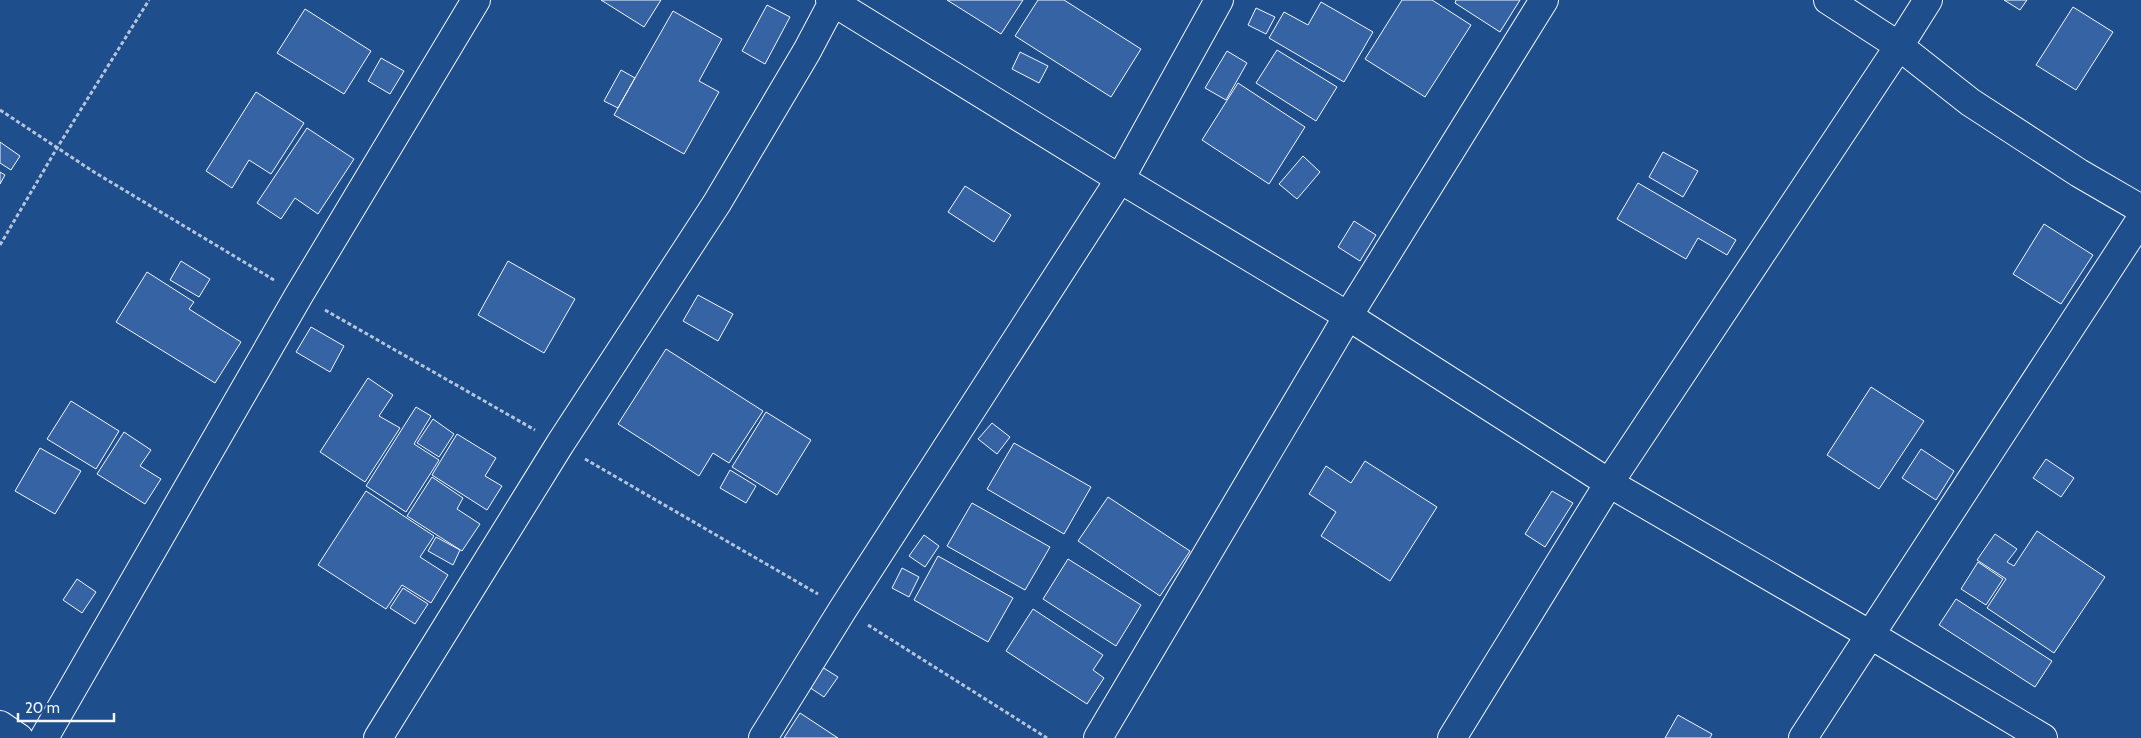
<svg xmlns="http://www.w3.org/2000/svg" width="2141" height="738" font-family="Cabin,sans-serif">
  <style>
    .building { fill: #3563a3; stroke: #f2f6ff }
    .lines { fill: none; stroke-linecap: round; stroke-linejoin: round }
    .street-casing { stroke: #f2f6ff; stroke-width: 30 }
    .path { stroke: #b3c4dc; stroke-width: 3; stroke-dasharray: 4 2.5; stroke-linecap: butt }
    .street { stroke: #1f4e8c; stroke-width: 28 }
  </style>
  <rect width="100%" height="100%" fill="#1f4e8c"/>
  <path class="building" d="M601,0H661L644,27Z
    M947,0H1023L1001,34Z
    M1038,0H1064L1141,49L1111,97L1015,36Z
    M1402,0H1432L1471,25L1425,97L1365,59Z
    M1456,0H1520L1500,32L1455,3Z
    M2004,0H2027L2020,10Z
    M1321,2L1373,32L1344,82L1269,38L1284,12L1308,25Z
    M767,5L790,17L765,64L742,51Z
    M2073,7L2113,32L2076,90L2036,65Z
    M1256,8L1275,17L1266,34L1248,25Z
    M305,9L371,51L344,94L277,53Z
    M673,11L722,39L699,81L719,92L684,154L614,115Z
    M1277,50L1337,87L1316,121L1256,83Z
    M1227,51L1247,63L1226,100L1205,88Z
    M1020,52L1048,66L1039,83L1012,69Z
    M381,58L404,71L390,94L368,81Z
    M621,70L635,78L618,108L604,101Z
    M1238,83L1305,127L1269,184L1202,140Z
    M256,92L304,123L271,174L249,160L232,188L206,171Z
    M307,128L354,159L318,214L295,198L281,219L257,203Z
    M0,142L20,156L11,170L0,163Z
    M1663,152L1698,171L1683,197L1649,177Z
    M1303,156L1320,172L1297,199L1279,184Z
    M0,172L5,175L0,184Z
    M1638,183L1736,240L1727,255L1698,238L1686,259L1617,219Z
    M965,186L1011,215L994,242L948,212Z
    M1354,221L1376,235L1360,261L1338,247Z
    M2044,224L2093,255L2061,304L2013,274Z
    M181,261L210,279L199,297L170,280Z
    M508,261L575,299L544,353L478,315Z
    M147,272L194,302L189,309L241,342L215,383L116,322Z
    M698,295L733,314L718,341L683,321Z
    M311,327L344,346L330,372L296,352Z
    M666,349L763,411L729,463L713,453L699,476L618,424Z
    M368,378L393,395L379,416L400,428L365,482L320,452Z
    M1871,387L1924,421L1879,489L1827,455Z
    M71,401L119,431L96,469L47,439Z
    M416,407L431,416L414,444L439,460L406,512L366,486Z
    M766,412L811,440L777,495L732,467Z
    M433,419L454,434L439,457L417,443Z
    M992,423L1010,437L997,454L978,439Z
    M124,432L151,450L140,466L161,479L145,504L97,474Z
    M457,434L496,458L485,476L502,486L487,510L432,475Z
    M1014,443L1091,487L1064,534L987,489Z
    M40,448L81,471L55,514L15,491Z
    M1921,449L1954,471L1936,500L1902,478Z
    M2046,459L2074,478L2061,497L2033,478Z
    M1365,461L1437,507L1390,581L1321,536L1336,512L1309,494L1326,466L1351,483Z
    M730,470L756,486L746,503L720,488Z
    M432,477L463,498L457,509L480,524L462,551L407,516Z
    M366,491L434,536L420,557L448,575L431,603L402,585L386,609L318,565Z
    M1552,491L1573,503L1545,547L1525,534Z
    M1108,497L1190,551L1160,596L1078,541Z
    M972,503L1050,547L1025,590L947,546Z
    M2037,531L2105,577L2054,653L1987,608L2006,579L1977,560L1995,534L2017,549L2007,562L2014,566Z
    M924,535L939,546L925,567L909,556Z
    M436,537L460,550L453,565L428,551Z
    M938,556L1013,598L988,642L914,600Z
    M1068,559L1141,605L1116,646L1043,599Z
    M1978,562L2003,579L1986,605L1961,589Z
    M902,568L919,577L909,597L892,588Z
    M77,579L96,592L82,613L63,600Z
    M403,588L428,604L415,624L390,608Z
    M1956,599L2052,661L2035,687L1939,625Z
    M1033,609L1103,655L1093,670L1104,678L1087,704L1006,651Z
    M822,667L838,677L824,697L809,687Z
    M800,713L838,738H784Z
    M1678,715L1712,734L1710,738H1665Z"/>
  <g class="lines">
    <g class="street-casing">
      <path id="street" d="M830,0L1120,179L1348,316L1609,483L1869,634L2043,738
        M1828,0L1899,46L1970,102L2079,173L2141,209
        M0,725L19,738
        M44,738L299,295L476,0
        M378,738L560,444L717,203L807,51L834,0
        M763,738L843,609L1120,179L1219,0
        M1098,738L1348,316L1544,0
        M1452,738L1609,483L1899,46L1928,0
        M1803,738L2141,219"/>
    </g>
    <path class="path" d="M0,110L94,172L274,280
      M0,245L57,148L149,0
      M325,310L535,430
      M585,459L818,594
      M868,625L1047,738"/>
    <use href="#street" class="street"/>
  </g>
  <path d="M18 713v8h96v-8" fill="none" stroke="#f2f6ff" stroke-width="2.5"/>
  <text x="25" y="713" font-size="15" fill="#f2f6ff" stroke="#1f4e8c" stroke-width="4" paint-order="stroke">20 m</text>
</svg>
